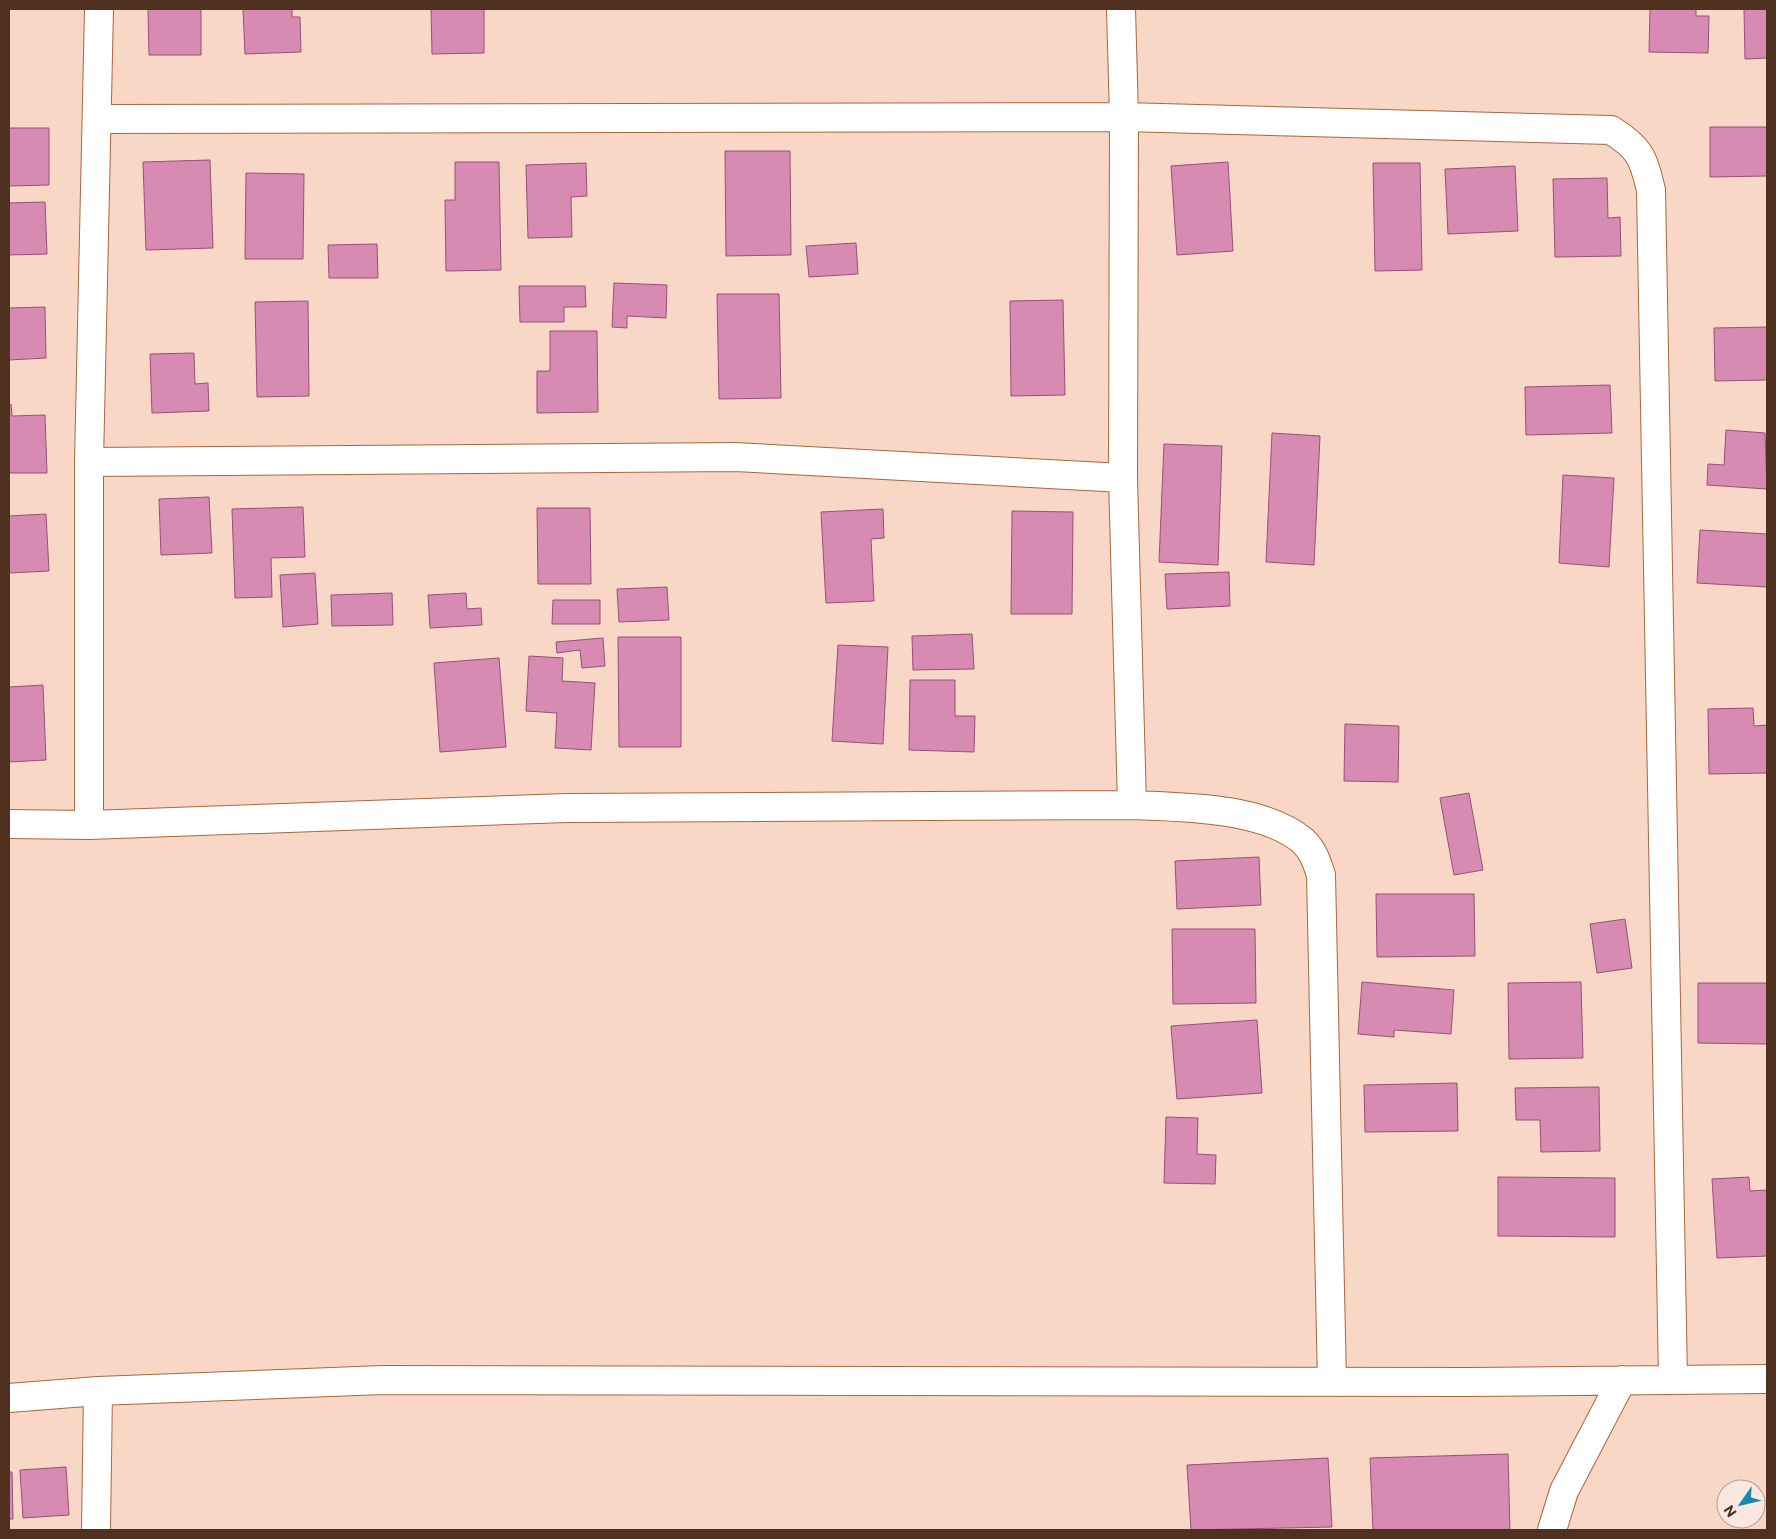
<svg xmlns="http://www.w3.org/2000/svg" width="1776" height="1539" font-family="Commissioner,sans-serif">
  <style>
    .building { fill: #d78bb2; stroke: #994f77 }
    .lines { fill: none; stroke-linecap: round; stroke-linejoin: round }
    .street-casing { stroke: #ae653d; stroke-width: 30 }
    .street { stroke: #fff; stroke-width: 28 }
  </style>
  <rect width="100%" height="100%" fill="#f8d7c6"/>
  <path class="building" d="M148,9H201V55H149Z
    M243,9H292V17H300L301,52L245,54Z
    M431,9H484V53L432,54Z
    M1650,9H1696V16H1709L1708,53L1649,52Z
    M1744,9H1767V58L1745,59Z
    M1710,127H1767V176L1710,177Z
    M9,128H49V185L9,186Z
    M725,151H790L791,255L726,256Z
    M210,160L213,248L146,250L143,162Z
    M455,162H499L501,270L446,271L445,200H455Z
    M1228,162L1233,251L1177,255L1171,166Z
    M586,163L587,196L571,197L572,237L528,238L526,165Z
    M1373,163H1420L1422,270L1375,271Z
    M1515,166L1518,231L1448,234L1445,169Z
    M246,173L304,174L303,259H245Z
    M1607,178L1608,218L1620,217L1621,256L1555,257L1553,179Z
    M45,202L47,254L9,255V203Z
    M856,243L858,274L809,277L806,246Z
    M377,244L378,278H329L328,245Z
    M614,283L667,285L666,318L627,316V328L612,327Z
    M519,286H585L586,307H564V322H520Z
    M717,294H779L781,398L719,399Z
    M1063,300L1065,395L1011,396L1010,301Z
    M308,301L309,396L257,397L255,302Z
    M45,307L46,358L9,360V308Z
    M1767,327V380L1715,381L1714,328Z
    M550,331H597L598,412L537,413V371H550Z
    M194,353L195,384L208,383L209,411L152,413L150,354Z
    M1610,385L1612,433L1526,435L1525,387Z
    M11,404L12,416L45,415L47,473H9V405Z
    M1726,430L1765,433L1767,489L1707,485L1708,464L1724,465Z
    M1272,433L1320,436L1314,565L1266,562Z
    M1164,444L1222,446L1218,565L1159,562Z
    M1563,475L1614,478L1609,567L1559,563Z
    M209,497L212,553L161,555L159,499Z
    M303,507L305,557L271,558L272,597L235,598L232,509Z
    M537,508H590L591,584H538Z
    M883,509L884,538L871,539L874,601L826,603L821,512Z
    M1012,511L1073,512L1072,614H1011Z
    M46,514L49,571L9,573V516Z
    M1700,530L1767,534V587L1697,583Z
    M1229,572L1230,606L1167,609L1165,574Z
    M315,573L318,624L283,627L280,575Z
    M667,587L669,620L619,622L617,589Z
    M392,593L393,625L332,626L331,595Z
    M466,593L467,609L481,608L482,625L430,628L428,595Z
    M553,600H600V624H552Z
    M972,634L974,669L913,670L912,636Z
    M618,637H681V747H619Z
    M603,638L605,666L582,668L580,650L557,653L556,642Z
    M838,645L888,647L883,744L832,741Z
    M529,656L563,658L562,681L595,683L591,750L555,748L557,713L526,711Z
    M499,658L506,747L440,752L434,663Z
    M910,680H955V716H975L974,752L909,750Z
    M43,685L46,760L9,762V687Z
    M1753,708L1754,726L1767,725V773L1709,774L1708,709Z
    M1345,724L1399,726L1398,782L1344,781Z
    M1469,793L1483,870L1454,875L1440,798Z
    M1259,857L1261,905L1177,909L1175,861Z
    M1376,894H1474L1475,956L1377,957Z
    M1625,919L1632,968L1597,973L1590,924Z
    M1172,929H1255L1256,1003L1173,1004Z
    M1362,982L1454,990L1451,1034L1394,1030V1037L1358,1034Z
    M1581,982L1583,1058L1509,1059L1508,983Z
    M1698,983H1767V1044L1698,1043Z
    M1257,1020L1262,1093L1177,1099L1171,1026Z
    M1457,1083L1458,1131L1365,1132L1364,1085Z
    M1599,1087L1600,1151L1541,1152L1540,1120H1516L1515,1088Z
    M1166,1117L1198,1118L1197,1154L1216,1155L1215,1184L1164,1183Z
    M1498,1177L1615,1178V1237L1498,1236Z
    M1749,1177L1750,1191L1767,1190V1256L1717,1258L1712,1179Z
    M1508,1454L1510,1530H1373L1370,1458Z
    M1328,1458L1332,1527L1191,1530L1187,1465Z
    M66,1467L69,1515L23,1518L20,1470Z
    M9,1472H12L13,1519H9Z"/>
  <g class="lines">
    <g class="street-casing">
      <path id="street" d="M1121,9L1124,117L1123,478L1132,805
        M98,119L1124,117L1611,130C1640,148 1643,157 1651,190L1673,1380
        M89,462L735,457L1123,478
        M9,824L89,825L567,808L1132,805C1182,807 1263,807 1303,841C1313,850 1317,863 1321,875L1332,1382
        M89,825V462L99,9
        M9,1398L98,1391L383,1380L1471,1382L1767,1379
        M96,1530L98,1391
        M1552,1530L1564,1491L1622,1380"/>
    </g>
    <use href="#street" class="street"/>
  </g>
  <rect width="1776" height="1539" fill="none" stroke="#50301f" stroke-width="20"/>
  <g transform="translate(1741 1504) rotate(236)"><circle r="24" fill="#f9e8df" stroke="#b59e92"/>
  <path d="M0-4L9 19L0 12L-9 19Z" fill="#1988ae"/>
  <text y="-8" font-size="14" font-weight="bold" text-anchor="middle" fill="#50301f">N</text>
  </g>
</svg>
